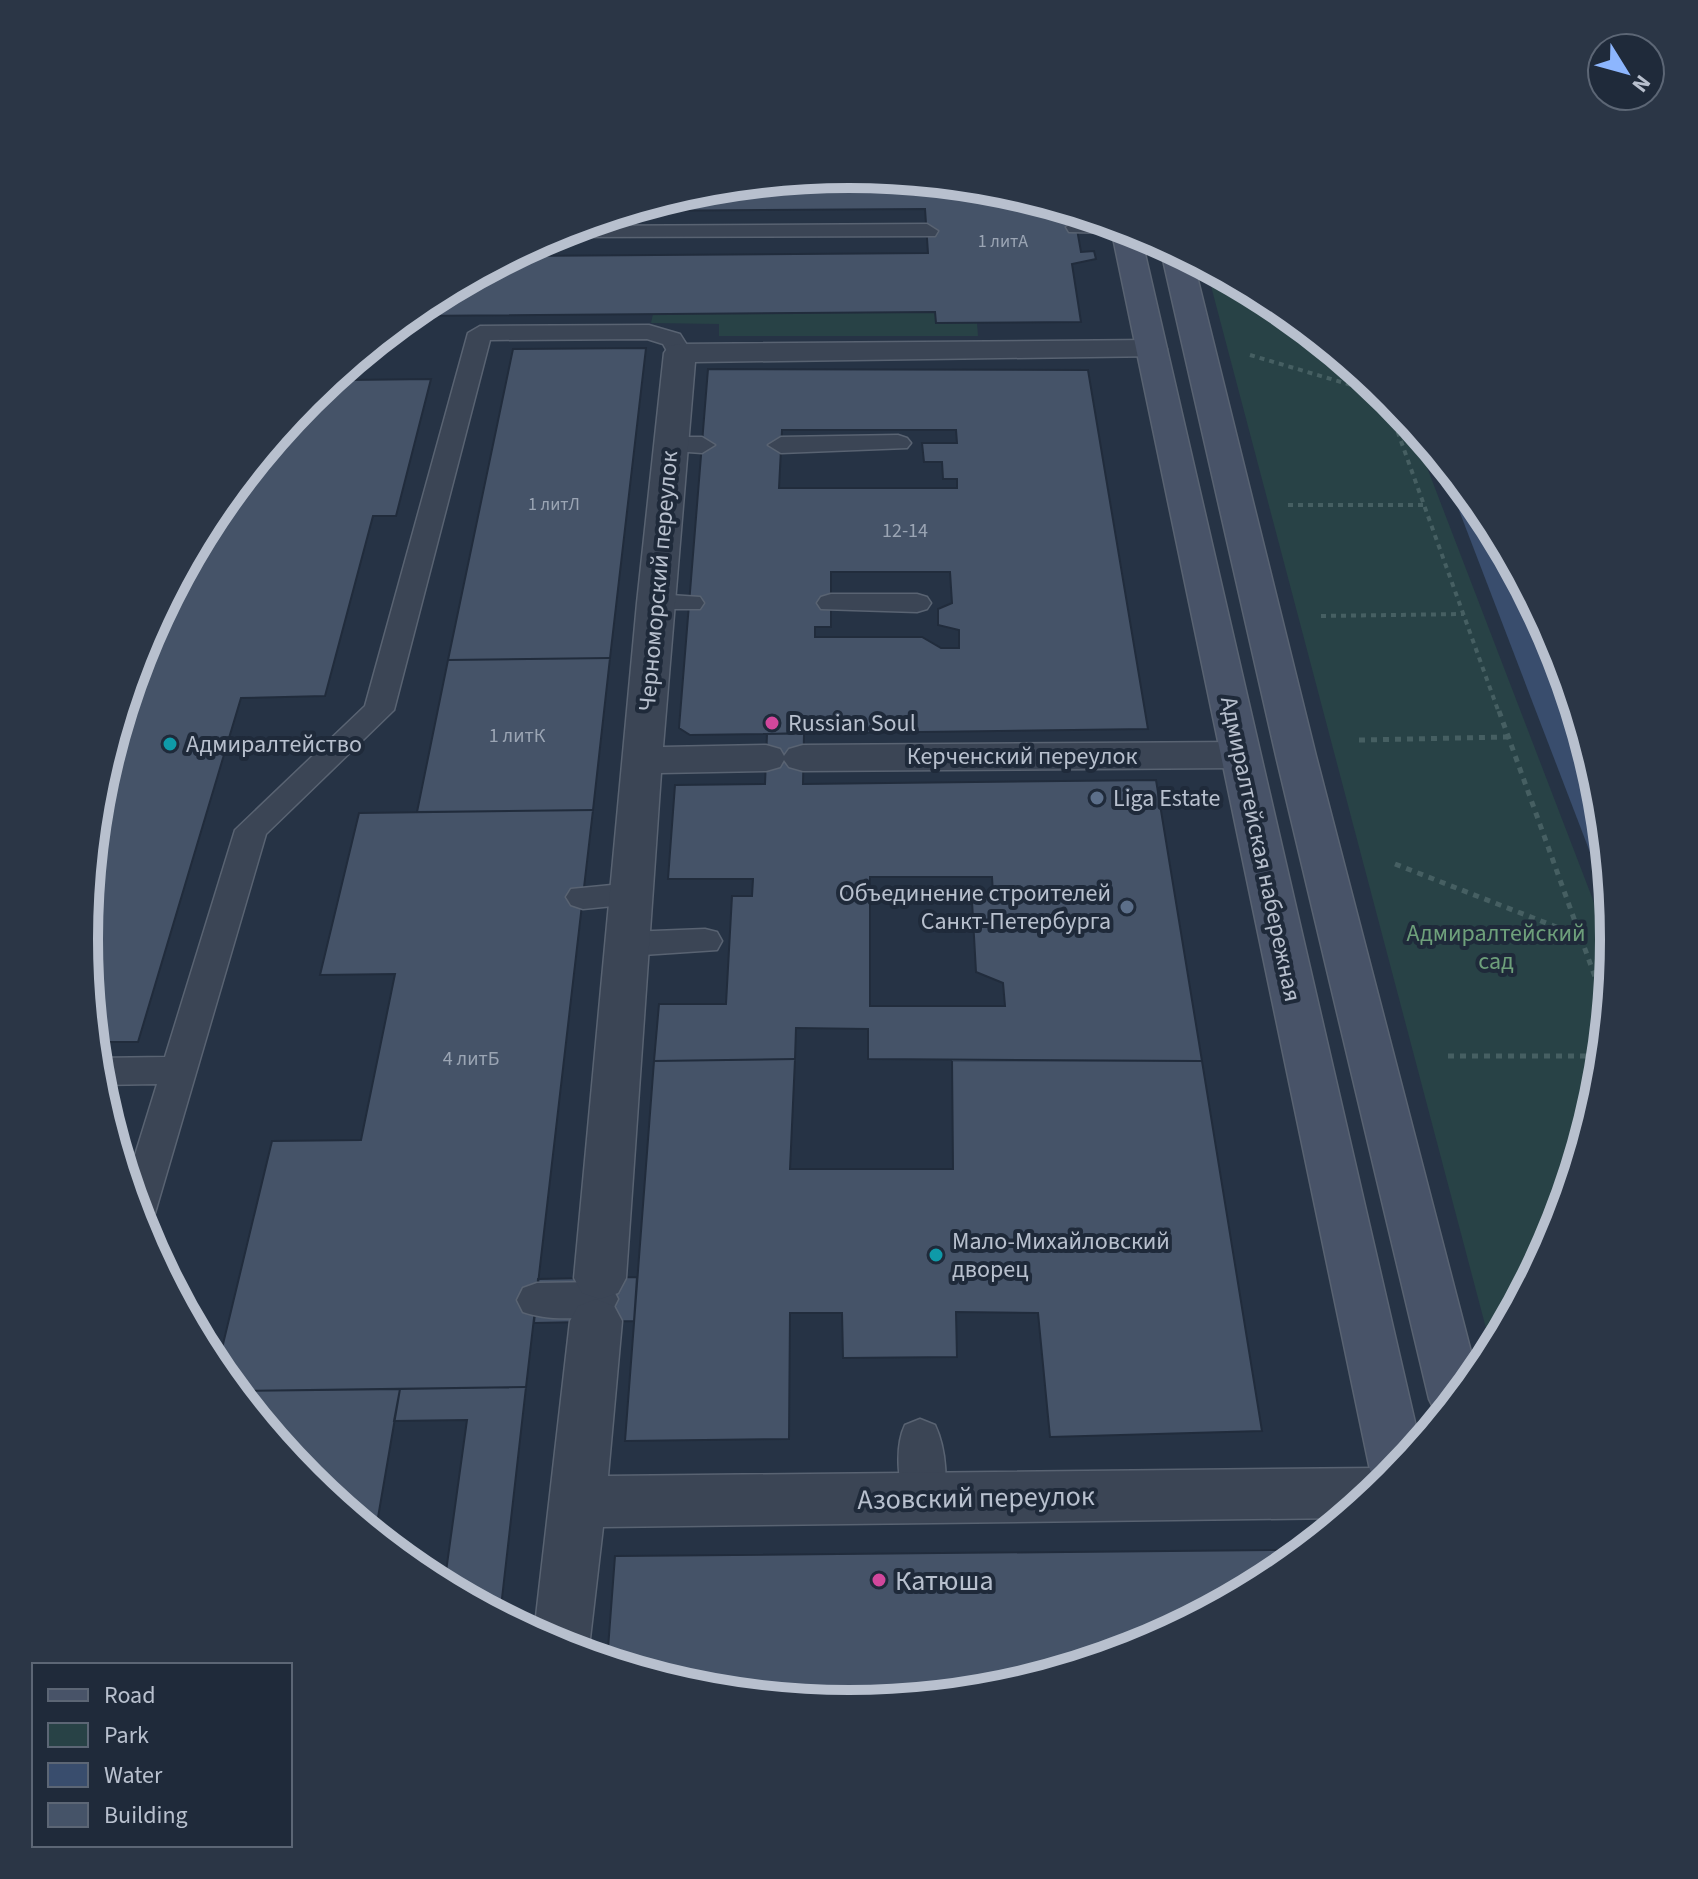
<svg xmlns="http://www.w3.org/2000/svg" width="1698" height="1879" font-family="'Source Sans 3',sans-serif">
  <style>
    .green { fill: #284246 }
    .water { fill: #394d6d }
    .building { fill: #455368; stroke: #212c3c; stroke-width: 2; fill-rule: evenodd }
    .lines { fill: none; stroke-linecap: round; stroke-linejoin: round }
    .lane-casing { stroke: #596372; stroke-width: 3 }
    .street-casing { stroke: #596372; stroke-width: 3 }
    .secondary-casing { stroke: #596372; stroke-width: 3 }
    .path-far3 { stroke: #465f62; stroke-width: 3; stroke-dasharray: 4 4; stroke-linecap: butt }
    .path-far2 { stroke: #465f62; stroke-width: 4; stroke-dasharray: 5 5; stroke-linecap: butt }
    .path-far1 { stroke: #465f62; stroke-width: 5; stroke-dasharray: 6 6; stroke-linecap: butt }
    .path { stroke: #465f62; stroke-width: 6; stroke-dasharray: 8 8; stroke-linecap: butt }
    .lane { fill: #3b4555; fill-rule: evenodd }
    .street { fill: #3b4555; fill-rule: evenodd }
    .secondary { fill: #485368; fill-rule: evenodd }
    .hotel-dot { fill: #d1479c; stroke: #1f2a3a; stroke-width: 3 }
    .culture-dot { fill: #0f9aa8; stroke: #1f2a3a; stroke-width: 3 }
    .service-dot { fill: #5c6f8a; stroke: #1f2a3a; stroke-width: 3 }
    .labels { text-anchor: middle; stroke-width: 8; stroke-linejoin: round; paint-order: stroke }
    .far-number-label { font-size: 18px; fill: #9ba5b4 }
    .number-label { font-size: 20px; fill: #9ba5b4 }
    .street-label { font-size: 24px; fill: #b8c0ce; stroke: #1f2a3a }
    .poi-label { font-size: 24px; fill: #b8c0ce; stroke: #1f2a3a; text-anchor: start }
    .park-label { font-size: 24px; fill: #6ea07b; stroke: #1f2a3a }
    .near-street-label { font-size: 28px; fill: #b8c0ce; stroke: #1f2a3a }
    .near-poi-label { font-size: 28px; fill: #b8c0ce; stroke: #1f2a3a; text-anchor: start }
    .rim { fill: none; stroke: #b8c0ce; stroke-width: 10 }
  </style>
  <rect width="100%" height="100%" fill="#263345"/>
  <path class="green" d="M1206,267C1280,307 1356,357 1410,423L1613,952L1609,991L1595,992L1606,1022L1599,1089L1556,1233L1492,1351Z
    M935,312L936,323H977L978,336H719V324L651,323L653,314Z"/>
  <path class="water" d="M1439,458L1485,515L1556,647L1599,791L1611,907Z"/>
  <path class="building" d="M849,175L999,189L1074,212L1081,252L1094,251L1096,259L1072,264L1081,322L936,323L935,312L409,316L424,303L513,256L928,253L925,209L628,211L700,189Z
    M646,348L610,658L448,660L513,349Z
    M354,361L348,380L431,379L396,516H373L325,696L241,698L138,1042H94L84,939L99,790L142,646L213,514L308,398Z
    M708,369L1088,370L1148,729L690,735L679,728ZM782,430H956L957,443H922L924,462H942L943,479H957V488H779ZM831,572H950L952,603L938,609V625L959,630V648H941L922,637H815V627H831Z
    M610,658L593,810L417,812L448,660Z
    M804,733L803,784L1156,780L1202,1061L868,1059V1029L796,1028L795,1059L654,1061L659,1004H726L732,896H752L753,879H668L675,785L765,784L767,734ZM870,877H992L993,893L972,901L976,972L1003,983L1005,1006H870Z
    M593,810L526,1387L234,1391L217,1369L272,1141L361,1140L395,974L320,975L359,813Z
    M795,1059L790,1169H953L952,1060L1202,1061L1262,1431L1050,1437L1038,1313L956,1312L957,1357L843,1358L842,1313H790L789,1439L625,1441L654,1061Z
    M637,1277L634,1321L534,1323L538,1279Z
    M526,1387L500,1616L444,1586L467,1420L394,1421L400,1389Z
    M400,1389L375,1535L308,1480L234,1391Z
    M1282,1550L1285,1567L1274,1576L1141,1646L998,1690L849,1704L699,1690L607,1662L615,1556Z"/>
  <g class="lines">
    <g class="lane-casing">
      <path id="lane" d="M1077,220H1099L1128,229L1119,233L1069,232L1066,227Z
        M927,224L938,231L935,236L548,237L578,226Z
        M649,325L680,334L692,353L689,358H671L663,344L647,339L490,340L394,710L266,834L155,1213L150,1224L141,1227L127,1181L157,1084L98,1085L96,1058L165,1057L235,830L365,706L468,333L480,326Z
        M898,435L907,438L911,443L907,448L781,453L768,445L781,437Z
        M669,437H702L715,445L702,453L660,450L656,445Z
        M655,594L700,597L704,603L700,609H645L641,603L645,597Z
        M831,594H917L927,597L931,603L927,609L917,612L821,609L817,603L821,597Z
        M632,883L644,887L649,895L644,903L583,909L571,905L566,897L571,889Z
        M705,929L717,932L722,941L717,950L628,956L616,953L611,944L616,935L628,932Z
        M598,1282L612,1287L618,1299L612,1311C587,1320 548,1321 523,1312L517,1300L523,1288L537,1283Z
        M920,1419L935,1425C946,1448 950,1488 939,1512L924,1517L909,1512C898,1488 894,1448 905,1425Z"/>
    </g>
    <g class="street-casing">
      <path id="street" d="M1151,340L1162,342L1167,349L1162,356L695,362L663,747L766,745L780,749L784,756L789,749L803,745L1240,742L1254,746L1260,755L1254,764L1240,768L803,771L789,767L784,760L780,767L766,771L661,773L626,1278L618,1293L600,1299L582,1293L574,1278L637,603L664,353L669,346L680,344Z
        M596,1299L614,1306L622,1321L608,1476L1375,1468L1394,1475L1344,1518L603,1527L588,1656L556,1646L534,1634L570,1321L578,1306Z"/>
    </g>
    <g class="secondary-casing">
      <path id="secondary" d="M1113,224L1140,232L1420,1444L1381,1488L1370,1470L1111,228Z
        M1165,245L1193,260L1316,756L1477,1375L1442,1417L1437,1415L1429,1399L1276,756L1161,251Z"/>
    </g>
    <path class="path-far3" d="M1239,297L1250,291"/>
    <path class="path-far2" d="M1250,355L1385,395
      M1384,394L1499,713
      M1288,505H1425
      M1321,616L1464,614"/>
    <path class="path-far1" d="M1499,711L1607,1010
      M1359,740L1509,737
      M1395,864L1582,937
      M1448,1056H1603"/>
    <path class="path" d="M1515,1293L1528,1284"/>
    <use href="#lane" class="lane"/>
    <use href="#street" class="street"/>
    <use href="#secondary" class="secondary"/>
  </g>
  <g class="hotel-dot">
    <circle cx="772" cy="723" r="8"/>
    <circle cx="879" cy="1580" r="8"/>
  </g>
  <g class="culture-dot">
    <circle cx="170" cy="744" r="8"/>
    <circle cx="936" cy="1255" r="8"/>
  </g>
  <g class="service-dot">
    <circle cx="1097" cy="798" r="8"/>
    <circle cx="1127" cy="907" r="8"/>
  </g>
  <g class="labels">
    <g class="far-number-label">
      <text x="1003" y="247">1 литА</text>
      <text x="554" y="510">1 литЛ</text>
    </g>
    <g class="number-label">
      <text x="905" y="537">12-14</text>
      <text x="517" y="742">1 литК</text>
      <text x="471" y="1065">4 литБ</text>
    </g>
    <g class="street-label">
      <text transform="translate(658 581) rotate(-85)" y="8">Черноморский переулок</text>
      <text x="1022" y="764">Керченский переулок</text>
      <text transform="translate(1261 849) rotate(78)" y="8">Адмиралтейская набережная</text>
    </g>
    <g class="poi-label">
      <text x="788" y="731">Russian Soul</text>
      <text x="186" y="752">Адмиралтейство</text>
      <text x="1113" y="806">Liga Estate</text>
      <text x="1111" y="901" text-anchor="end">Объединение строителей<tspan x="1111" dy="28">Санкт-Петербурга</tspan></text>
      <text x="952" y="1249">Мало-Михайловский<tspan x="952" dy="28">дворец</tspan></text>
    </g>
    <g class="park-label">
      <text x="1496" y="941">Адмиралтейский<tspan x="1496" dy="28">сад</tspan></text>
    </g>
    <g class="near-street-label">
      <text transform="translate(976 1497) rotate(-1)" y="10">Азовский переулок</text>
    </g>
    <g class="near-poi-label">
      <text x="895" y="1590">Катюша</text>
    </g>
  </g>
  <path d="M0 0H1698V1879H0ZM98 939a751 751 0 1 1 1502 0a751 751 0 1 1-1502 0Z" fill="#2b3646" fill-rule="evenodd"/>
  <path class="rim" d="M98 939a751 751 0 1 1 1502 0a751 751 0 1 1-1502 0Z"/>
  <rect x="32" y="1663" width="260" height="184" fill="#1f2a3a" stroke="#5c6675" stroke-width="2"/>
  <rect x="48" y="1689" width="40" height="12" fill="#485368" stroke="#5c6675" stroke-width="2"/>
  <text x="104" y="1703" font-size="24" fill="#b8c0ce">Road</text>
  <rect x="48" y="1723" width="40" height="24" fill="#284246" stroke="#5c6675" stroke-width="2"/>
  <text x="104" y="1743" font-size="24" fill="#b8c0ce">Park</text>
  <rect x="48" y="1763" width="40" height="24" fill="#394d6d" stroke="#5c6675" stroke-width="2"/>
  <text x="104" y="1783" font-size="24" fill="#b8c0ce">Water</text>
  <rect x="48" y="1803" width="40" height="24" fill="#455368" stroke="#5c6675" stroke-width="2"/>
  <text x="104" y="1823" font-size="24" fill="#b8c0ce">Building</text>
  <g transform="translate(1626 72) rotate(127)"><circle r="38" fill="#1f2a3a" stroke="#5c6675" stroke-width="2"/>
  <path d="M0-6L14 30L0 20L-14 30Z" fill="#8db6fe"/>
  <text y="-12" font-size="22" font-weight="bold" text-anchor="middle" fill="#b8c0ce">N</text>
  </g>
</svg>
